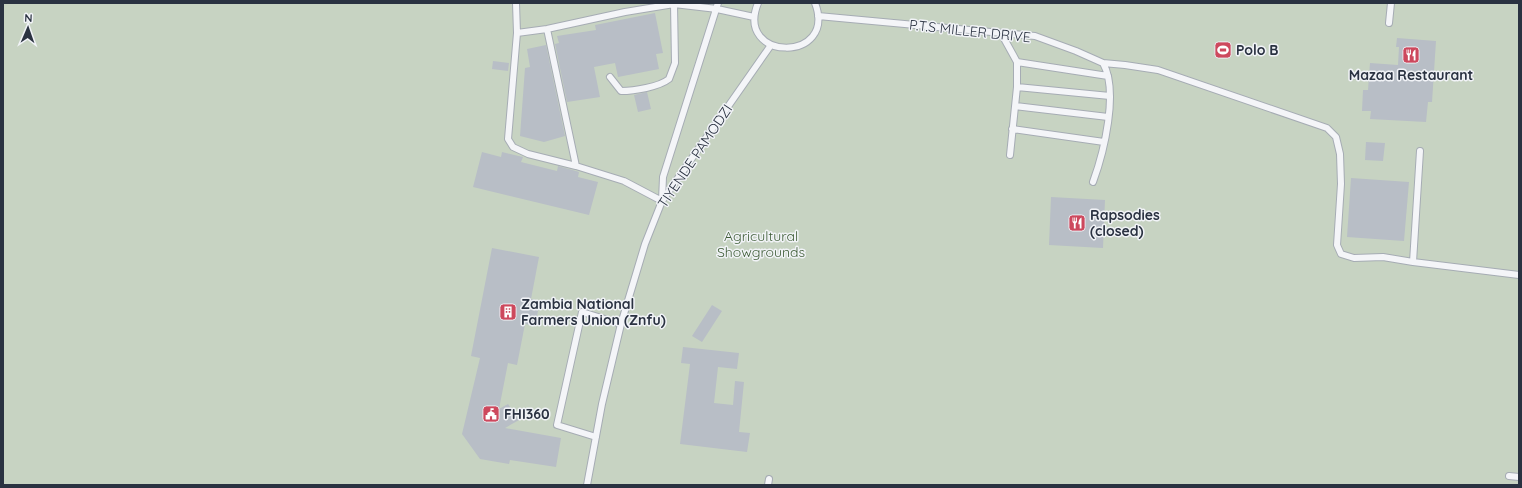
<svg xmlns="http://www.w3.org/2000/svg" width="1522" height="488" font-family="Quicksand,sans-serif">
  <style>
    .green { fill: #c7d3c2 }
    .building { fill: #b8bec6 }
    .lines { fill: none; stroke-linecap: round; stroke-linejoin: round }
    .service-casing { stroke: #a6acb4; stroke-width: 8 }
    .service { stroke: #f4f5f8; stroke-width: 6 }
    .labels { text-anchor: middle; stroke-width: 3; stroke-linejoin: round; paint-order: stroke }
    .street-label { font-size: 14px; fill: #2a3241; stroke: #f1f3f7 }
    .poi-label { font-size: 14px; font-weight: bold; fill: #2a3241; stroke: #f1f3f7; text-anchor: start }
    .park-label { font-size: 14px; fill: #3f5d37; stroke: #f1f3f7 }
  </style>
  <rect width="100%" height="100%" fill="#e1e5ea"/>
  <path class="green" d="M3,3H1519V485H3Z"/>
  <path class="building" d="M655,13L663,53L656,54L659,69L618,77L615,63L594,67L600,97L567,102L555,44L559,43L557,36L596,30L595,25Z
    M1397,38L1436,41L1432,102H1428L1426,122L1370,119L1371,111H1362L1363,90H1368L1370,63L1398,65L1399,47H1396Z
    M546,45L565,136L544,142L520,136L525,68L530,67L527,49Z
    M493,61L509,63L508,71L492,69Z
    M647,92L651,109L638,112L634,95Z
    M1366,142L1385,143L1383,161L1365,160Z
    M482,152L501,157L502,152L523,157L521,162L557,171L558,166L576,171L579,172L578,177L598,182L589,215L473,187Z
    M1351,178L1409,182L1404,241L1347,237Z
    M1051,197L1105,200L1103,248L1049,245Z
    M492,248L539,257L531,299L540,301L535,326L525,324L517,365L508,363L499,409L508,404L519,420L505,428L561,438L556,467L510,460L509,464L480,459L462,434L480,358L471,356Z
    M712,305L722,311L702,342L692,336Z
    M683,347L739,353L737,369L718,367L714,403L733,405L735,381L744,382L739,432L750,433L747,452L680,444L690,364L681,363Z"/>
  <g class="lines">
    <g class="service-casing">
      <path id="service" d="M516,3L517,33L508,139L513,147L528,154L576,166L624,181L662,201
        M758,3C734,62 838,63 815,3
        M818,16L1035,36L1076,51L1103,63C1119,91 1104,152 1093,182
        M1389,23L1391,3
        M547,29L576,166
        M517,33L547,29L625,12L674,4L717,9L754,17
        M1001,33L1017,62V87L1010,155
        M1017,62L1108,76
        M1103,63L1125,65L1158,70L1327,128L1336,137L1340,154L1341,184L1337,245L1341,254L1354,258L1383,257L1413,262
        M610,77L621,91C634,91 659,87 669,79L675,63L674,4
        M1017,87L1110,96
        M1015,106L1108,117
        M1012,129L1104,142
        M1420,151L1413,262L1519,275
        M662,201L663,177L718,3
        M596,437L557,425L582,312L621,324
        M1509,476L1519,477
        M587,485L602,404L621,324L645,244L662,201L771,45
        M768,485L769,479"/>
    </g>
    <use href="#service" class="service"/>
  </g>
  <defs>
    <g id="stadium-square" transform="scale(0.9)"><rect x="-9" y="-9" width="18" height="18" rx="4" fill="#cd485d" stroke="#f1f3f7"/><path d="M0-5a6.5 5 0 1 0 0 10a6.5 5 0 1 0 0-10ZM-3.5-1.8h7v3.6h-7Z" fill="#fff"/></g>
    <g id="restaurant-square" transform="scale(0.9)"><rect x="-9" y="-9" width="18" height="18" rx="4" fill="#cd485d" stroke="#f1f3f7"/><path d="M-5-6h1v4h1v-4h1v4h1v-4h1v5L-1.5 .5V6h-2V.5L-5-1ZM5-6V6H3V1.5H1.5Q1.5-4 5-6Z" fill="#fff"/></g>
    <g id="building-square" transform="scale(0.9)"><rect x="-9" y="-9" width="18" height="18" rx="4" fill="#cd485d" stroke="#f1f3f7"/><path d="M-4-6H4V6H1V3H-1V6H-4ZM-2.5-4.3h1.7v1.8h-1.7ZM.8-4.3h1.7v1.8H.8ZM-2.5-1h1.7V.8h-1.7ZM.8-1h1.7V.8H.8Z" fill="#fff"/></g>
    <g id="civic-square" transform="scale(0.9)"><rect x="-9" y="-9" width="18" height="18" rx="4" fill="#cd485d" stroke="#f1f3f7"/><path d="M-.6-6.5H3V-4.5H.6V-3L4-1V1h2V6H-6V1h2V-1L-.6-3ZM-1.2 2.5V6h2.4V2.5Z" fill="#fff"/></g>
  </defs>
  <g fill-rule="evenodd">
    <use href="#stadium-square" x="1223" y="50"/>
    <use href="#restaurant-square" x="1411" y="55"/>
    <use href="#restaurant-square" x="1077" y="223"/>
    <use href="#building-square" x="508" y="312"/>
    <use href="#civic-square" x="491" y="414"/>
  </g>
  <g class="labels">
    <g class="street-label">
      <text transform="translate(970 31) rotate(6)" y="5">P.T.S MILLER DRIVE</text>
      <text transform="translate(695 156) rotate(-56)" y="5">TIYENDE PAMODZI</text>
    </g>
    <g class="poi-label">
      <text x="1236" y="55">Polo B</text>
      <text x="1411" y="80" text-anchor="middle">Mazaa Restaurant</text>
      <text x="1090" y="220">Rapsodies<tspan x="1090" dy="16">(closed)</tspan></text>
      <text x="521" y="309">Zambia National<tspan x="521" dy="16">Farmers Union (Znfu)</tspan></text>
      <text x="504" y="419">FHI360</text>
    </g>
    <g class="park-label">
      <text x="761" y="241">Agricultural<tspan x="761" dy="16">Showgrounds</tspan></text>
    </g>
  </g>
  <rect width="1522" height="488" fill="none" stroke="#2a3241" stroke-width="8"/>
  <g transform="translate(28 28) rotate(2)" stroke="#f1f3f7" stroke-width="3" paint-order="stroke">
  <path d="M0-3L7 15L0 10L-7 15Z" fill="#2a3241"/>
  <text y="-6" font-size="11" font-weight="bold" text-anchor="middle" fill="#2a3241">N</text>
  </g>
</svg>
